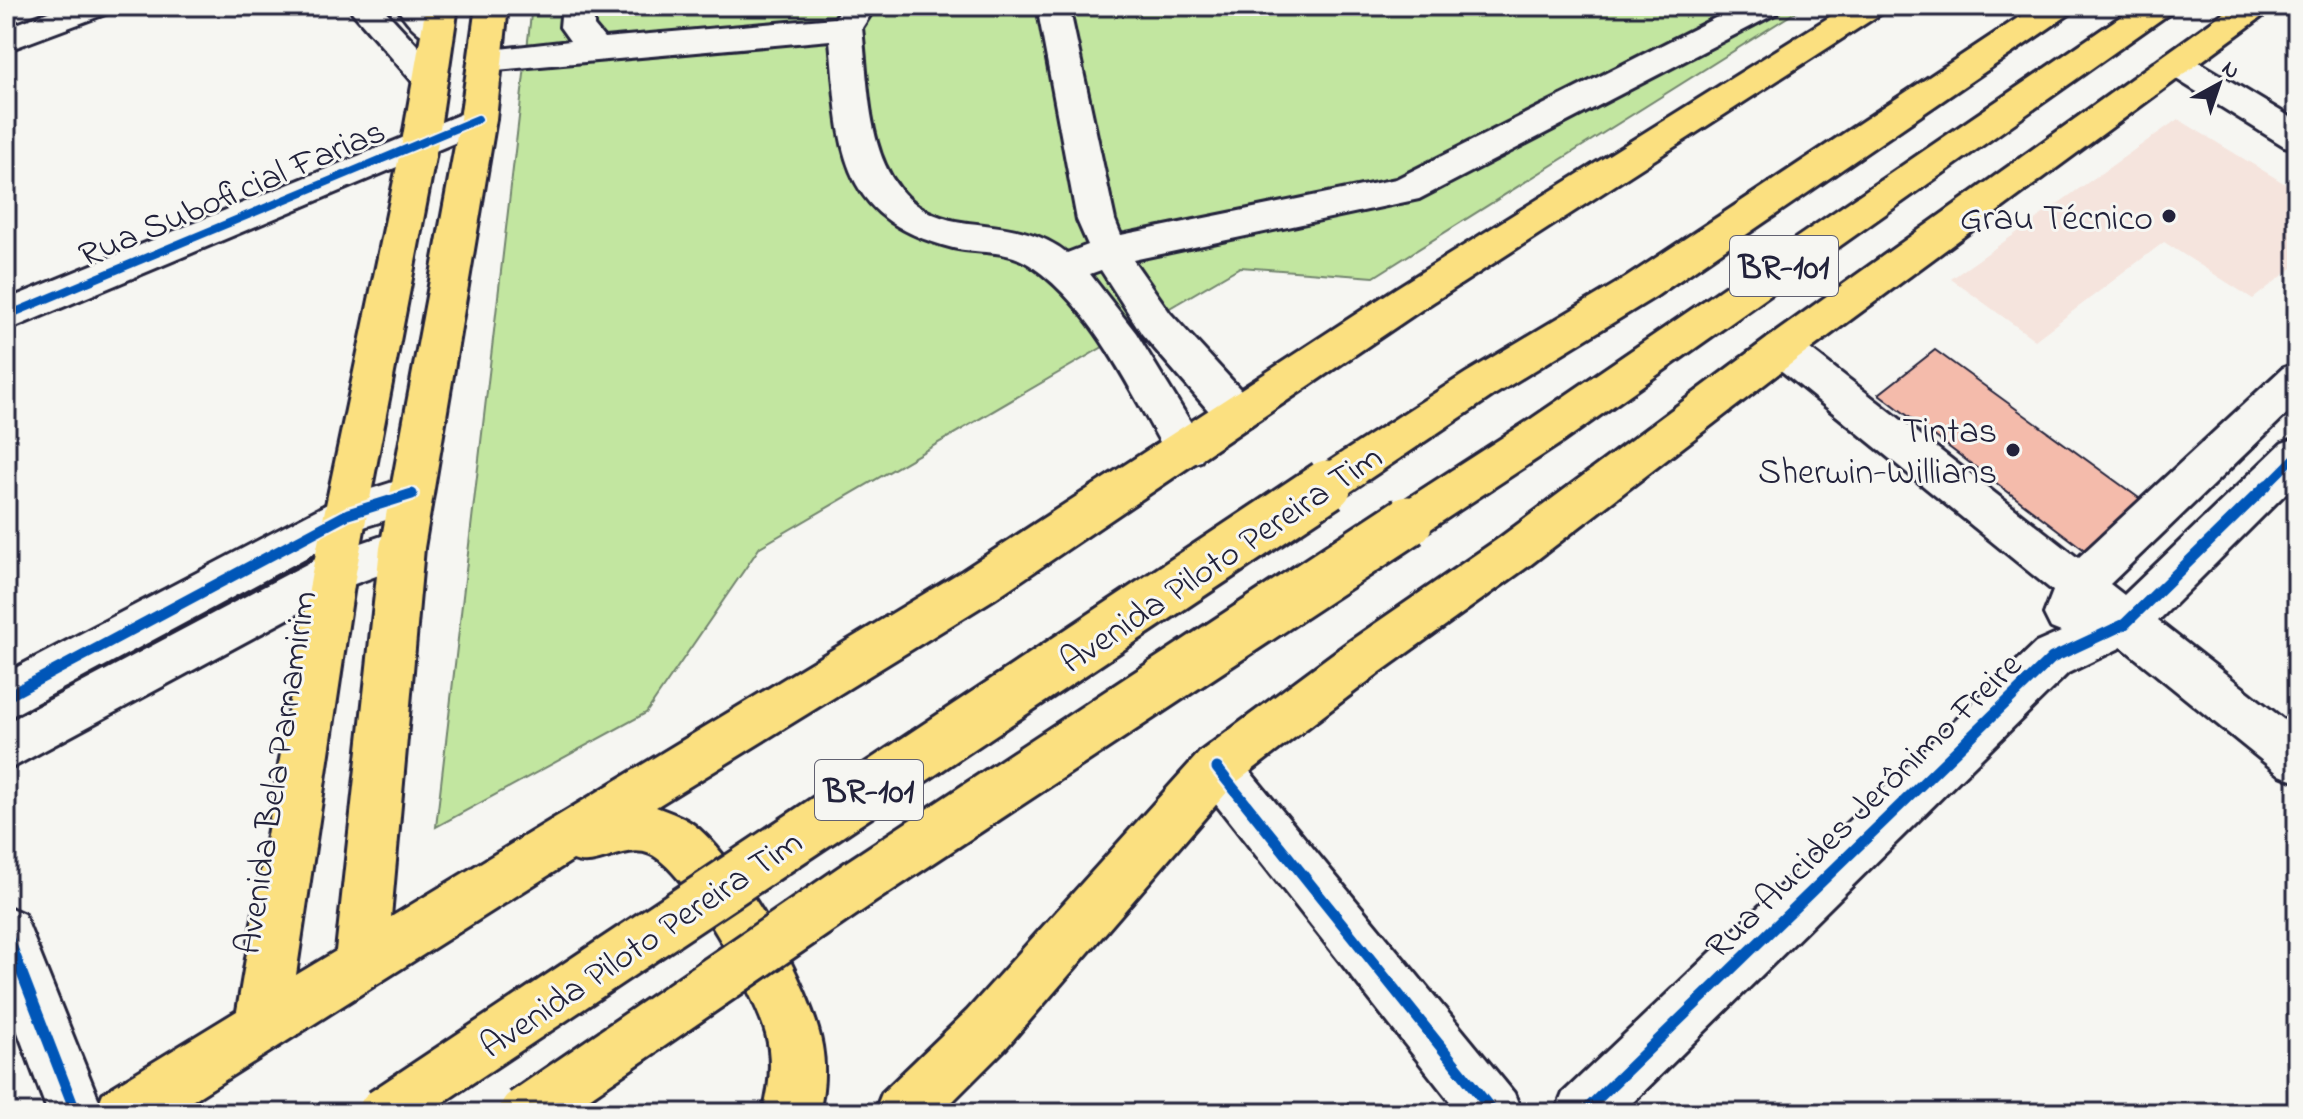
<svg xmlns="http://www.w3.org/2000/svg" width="2303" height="1119" font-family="'Indie Flower',sans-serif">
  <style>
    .built { fill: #f5e4dd }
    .green { fill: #c2e6a0; stroke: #72846e; stroke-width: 2 }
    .building { fill: #f4bbab; stroke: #22223b; stroke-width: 2 }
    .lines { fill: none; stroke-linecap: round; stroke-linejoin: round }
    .minor-casing { stroke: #22223b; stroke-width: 6 }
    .major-casing { stroke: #22223b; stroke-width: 6 }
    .highway-casing { stroke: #22223b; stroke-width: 6 }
    .minor { fill: #f6f6f2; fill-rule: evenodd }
    .major { fill: #fbe080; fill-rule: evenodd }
    .highway { fill: #fbe080; fill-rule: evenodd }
    .highway-bridge-far1-casing { stroke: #22223b; stroke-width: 42; stroke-linecap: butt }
    .highway-bridge-casing { stroke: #22223b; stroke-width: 55; stroke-linecap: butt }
    .highway-bridge-far1 { stroke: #fbe080; stroke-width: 37 }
    .highway-bridge { stroke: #fbe080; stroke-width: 49 }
    .cycleway-far1-casing { stroke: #f6f6f2; stroke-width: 12 }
    .cycleway-casing { stroke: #f6f6f2; stroke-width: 16 }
    .cycleway-far1 { stroke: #0057b8; stroke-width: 8 }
    .cycleway { stroke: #0057b8; stroke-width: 11 }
    .poi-dot { fill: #22223b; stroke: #f6f6f2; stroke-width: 3 }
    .labels { text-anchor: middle; stroke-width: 6; stroke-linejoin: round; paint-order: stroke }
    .shield { fill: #f6f6f2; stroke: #626272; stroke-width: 2 }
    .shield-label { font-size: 34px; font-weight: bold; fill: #22223b }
    .street-label { font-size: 36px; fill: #22223b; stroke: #f6f6f2 }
    .poi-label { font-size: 36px; fill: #22223b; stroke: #f6f6f2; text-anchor: end }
  </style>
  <rect width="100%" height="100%" fill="#f6f6f2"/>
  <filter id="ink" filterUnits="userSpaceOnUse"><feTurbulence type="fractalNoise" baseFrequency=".0125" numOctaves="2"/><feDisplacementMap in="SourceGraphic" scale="16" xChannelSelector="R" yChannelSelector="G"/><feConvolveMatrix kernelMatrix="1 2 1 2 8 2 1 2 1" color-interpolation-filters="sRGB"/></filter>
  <g filter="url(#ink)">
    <path class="built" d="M2178,119L2297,191V264L2253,299L2164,242L2035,340L1951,279Z"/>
    <path class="green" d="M532,6H1805L1374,277L1240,267L760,547L646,713L436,827Z"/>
    <path class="building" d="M1935,350L2150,506L2095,558L1879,394Z"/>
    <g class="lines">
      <g class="minor-casing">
        <path id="minor" d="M64,6H112L108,13L6,51V28Z
          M347,6H381L442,72L447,80L442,88L430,92L418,88Z
          M396,6H431L454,32L449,40C425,46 408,25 396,6Z
          M562,6H594V26L604,38L835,18L843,6H876L862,28C871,108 865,211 968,223C1004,227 1038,230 1067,253L1088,245L1077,220L1037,6H1069L1115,220L1121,235L1396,179L1739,6H1781L1777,13L1419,199L1133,260L1170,313L1251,401L1257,413L1251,425L1236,430L1221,425L1142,334L1101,270L1090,274L1136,333L1207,449L1201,461L1186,466L1171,461C1132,395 1095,309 1030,265C1007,249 979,254 953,248C834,218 840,144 830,40L485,71L473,68L468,60L473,52L570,41L560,27Z
          M2177,53L2189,56L2297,121V149L2284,146L2165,72L2160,64L2165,56Z
          M478,107L490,110L496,119L490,128L6,331V300Z
          M1782,333L1796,338L2078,558L2283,368L2297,363V404L2110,584L2124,595L2282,443L2297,438V482L2158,621L2297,730V782L2280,775L2122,647L2068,673L1622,1113H1555L1563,1093L2036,643L2061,632L2051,628L2044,614L2053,591L1768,360L1762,349L1768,338Z
          M412,476L427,481L433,494L427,507L361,528L6,719V673L333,501Z
          M402,529L417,535L424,548L417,561L349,586L6,771V723L318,558Z
          M1217,745L1234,752L1514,1093L1522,1113H1459L1200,784L1193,768L1200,752Z
          M6,906L24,914L104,1113H48L6,1000Z"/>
      </g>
      <g class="major-casing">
        <path id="major" d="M426,6H458L438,142L356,572L296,975L336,951L380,548L460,119L476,6H508L496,119L424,548L391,917L962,571L1396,288L1847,6H1886L1882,13L1424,308L994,599L656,807C672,813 687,818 699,829C744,869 812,987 822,1046C826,1069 824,1091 819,1113H763C770,1087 773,1060 766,1034C756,996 686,869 650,854C624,843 597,870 573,860L173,1113H95L103,1093L237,1011L312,572L402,142Z
          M2233,6H2271L2267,13L1796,360L1530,565L1379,673L1234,784L1005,1049L941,1113H874L882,1093L967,1011L1200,752L1347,643L1498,539L1768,338Z"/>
      </g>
      <g class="highway-casing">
        <path id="highway" d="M2036,6H2075L2071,13L1655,297L1494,395L1369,479L1354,484L1339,479L1333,467L1339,455L1466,373L1627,277Z
          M2136,6H2174L2170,13L1561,443L1423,534L1408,539L1393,534L1386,521L1393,508L1531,419Z"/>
      </g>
      <use href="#minor" class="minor"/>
      <use href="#major" class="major"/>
      <use href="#highway" class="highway"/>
      <g class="highway-bridge-far1-casing">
        <path id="highway-bridge-far1" d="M1324,487L1354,467"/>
      </g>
      <g class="highway-bridge-casing">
        <path id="highway-bridge" d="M383,1113L1327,485
          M524,1113L862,881L1408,521"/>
      </g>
      <use href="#highway-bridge-far1" class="highway-bridge-far1"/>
      <use href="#highway-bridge" class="highway-bridge"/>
      <g class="cycleway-far1-casing">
        <path id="cycleway-far1" d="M6,316L478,119
          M2265,487L2297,455"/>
      </g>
      <g class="cycleway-casing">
        <path id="cycleway" d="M6,697L348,514L412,494
          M1217,768L1494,1113
          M6,932L76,1113
          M1583,1113L2052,658L2125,624L2267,485"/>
      </g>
      <use href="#cycleway-far1" class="cycleway-far1"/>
      <use href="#cycleway" class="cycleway"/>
    </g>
  </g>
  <g class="poi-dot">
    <circle cx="2169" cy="216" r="8"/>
    <circle cx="2013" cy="450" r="8"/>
  </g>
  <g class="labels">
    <g class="shield">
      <rect x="1730" y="236" width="108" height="60" rx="6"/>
      <rect x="815" y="760" width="108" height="60" rx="6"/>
    </g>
    <g class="shield-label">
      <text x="1784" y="278">BR-101</text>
      <text x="869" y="802">BR-101</text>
    </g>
    <g class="street-label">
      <text transform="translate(231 191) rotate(-23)" y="13">Rua Suboficial Farias</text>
      <text transform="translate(1220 557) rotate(-34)" y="13">Avenida Piloto Pereira Tim</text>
      <text transform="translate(274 772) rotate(-81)" y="13">Avenida Bela Parnamirim</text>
      <text transform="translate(1862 804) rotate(-44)" y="13">Rua Aucides Jerônimo Freire</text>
      <text transform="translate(640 942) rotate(-34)" y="13">Avenida Piloto Pereira Tim</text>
    </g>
    <g class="poi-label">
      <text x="2153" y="229">Grau Técnico</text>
      <text x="1997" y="442">Tintas<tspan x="1997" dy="41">Sherwin-Willians</tspan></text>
    </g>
  </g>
  <rect width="2303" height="1119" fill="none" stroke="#f6f6f2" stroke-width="32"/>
  <rect x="16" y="16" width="2271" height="1087" fill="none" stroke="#22223b" stroke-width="3" filter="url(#ink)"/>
  <g transform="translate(2219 84) rotate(40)" stroke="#f6f6f2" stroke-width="6" paint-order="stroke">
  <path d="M0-6L14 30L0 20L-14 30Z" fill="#22223b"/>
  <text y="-12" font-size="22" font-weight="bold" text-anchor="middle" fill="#22223b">N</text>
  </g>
</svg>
